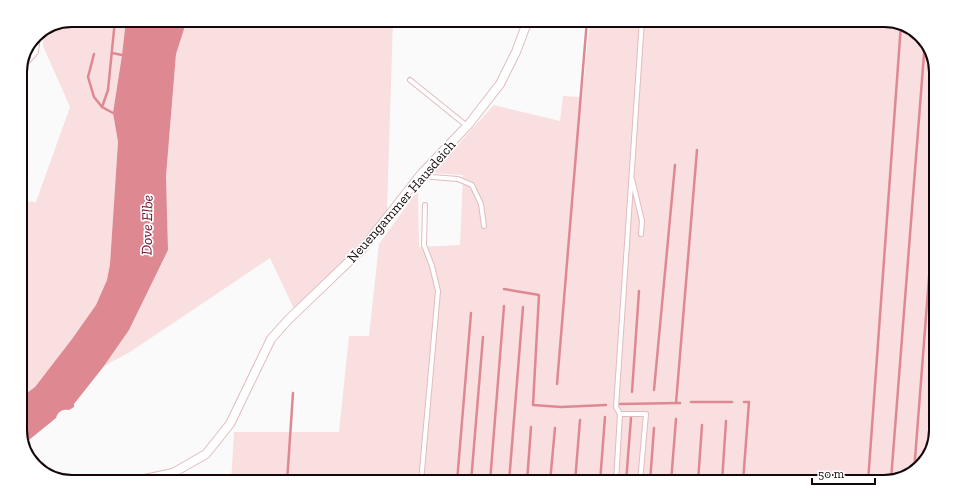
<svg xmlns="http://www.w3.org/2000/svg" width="956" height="502" font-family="'Zilla Slab',serif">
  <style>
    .green { fill: #f9dfe0 }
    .water { fill: #de8892 }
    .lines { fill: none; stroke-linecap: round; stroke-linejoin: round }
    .stream { stroke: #de8892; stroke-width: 2.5 }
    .service-casing { stroke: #e1bcbf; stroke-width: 6 }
    .minor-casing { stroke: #e1bcbf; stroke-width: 10 }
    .tertiary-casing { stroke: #e1bcbf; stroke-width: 12 }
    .service { stroke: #fff; stroke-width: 4 }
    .minor { stroke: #fff; stroke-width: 8 }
    .tertiary { stroke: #fff; stroke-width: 10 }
    .labels { text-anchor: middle; stroke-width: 3.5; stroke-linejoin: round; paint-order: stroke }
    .street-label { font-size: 14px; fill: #14080a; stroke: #fff }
    .water-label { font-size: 15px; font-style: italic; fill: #710827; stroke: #fff }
    .rim { fill: none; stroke: #14080a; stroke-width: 2 }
  </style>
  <rect width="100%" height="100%" fill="#fafafa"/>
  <path class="green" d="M72,20H126L122,55L113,113L118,142L110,264L107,280L96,305L72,339L35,387L20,398V201L36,202L70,107L43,46L44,31Z
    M187,20H393L387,211L359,245L294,309L270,258L130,352L104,366L129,330L168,250L166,176L176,54Z
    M590,20H884L907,25L927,43L936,69V430L931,453L913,473L884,482H231L234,432H339L349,336H369L379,244L418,190L419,247L460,245L463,175L432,173L494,105L560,121L563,96L582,97Z"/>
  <path class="water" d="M126,20H187L176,54L166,176L168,250L129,330L104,366L74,404V407L69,410C63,409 58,411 56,418L24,444L20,434V398L35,387L72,339L96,305L107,280L110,264L118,142L113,113L122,55Z"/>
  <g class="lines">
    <path class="stream" d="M112,53L122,55
      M94,54L88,77L94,97L102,107L113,113
      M102,107L108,90L115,20
      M504,289L539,295L533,405L561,407L606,405
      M557,384L587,20
      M654,390L675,165
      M632,392L639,291
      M691,402H732
      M676,403L697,150
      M620,404L680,403
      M914,472L936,187
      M891,480L925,41
      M287,482L293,393
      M457,482L471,313
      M471,482L483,337
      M490,482L504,306
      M509,482L523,307
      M527,482L531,427
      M550,482L555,428
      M575,482L580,420
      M600,482L605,417
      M626,482L631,418
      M650,482L654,428
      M671,482L676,419
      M698,482L702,425
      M722,482L726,421
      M743,482L749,402H744
      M868,482L901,24"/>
    <g class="service-casing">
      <path id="service" d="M410,80L467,126
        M423,173L432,177L458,179L472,185L481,204L484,226
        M632,179L642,221L641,234
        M620,414H646L640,482
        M421,482L438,291L432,266L424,245L425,205
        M616,482L620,414L616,407L642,20"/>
    </g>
    <g class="minor-casing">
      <path id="minor" d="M119,482L140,480L173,473L206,454L230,424L271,339L288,320L363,248L422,173L469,124L500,84L516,52L528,20"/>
    </g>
    <g class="tertiary-casing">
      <path id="tertiary" d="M24,61L33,51L35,37"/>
    </g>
    <use href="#service" class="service"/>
    <use href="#minor" class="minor"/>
    <use href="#tertiary" class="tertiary"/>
  </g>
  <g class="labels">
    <g class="street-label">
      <text transform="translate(401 201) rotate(-49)" y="5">Neuengammer Hausdeich</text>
    </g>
    <g class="water-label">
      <text transform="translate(147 225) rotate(-89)" y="5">Dove Elbe</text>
    </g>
  </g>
  <path d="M0 0H956V502H0ZM72 27H884A45 45 0 0 1 929 72V430A45 45 0 0 1 884 475H72A45 45 0 0 1 27 430V72A45 45 0 0 1 72 27Z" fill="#fff" fill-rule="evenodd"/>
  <path class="rim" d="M72 27H884A45 45 0 0 1 929 72V430A45 45 0 0 1 884 475H72A45 45 0 0 1 27 430V72A45 45 0 0 1 72 27Z"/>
  <path d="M812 478v6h63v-6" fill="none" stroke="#14080a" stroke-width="2"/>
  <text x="818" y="478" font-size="12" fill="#14080a" stroke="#ffffff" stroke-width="3" paint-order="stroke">50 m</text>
</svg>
